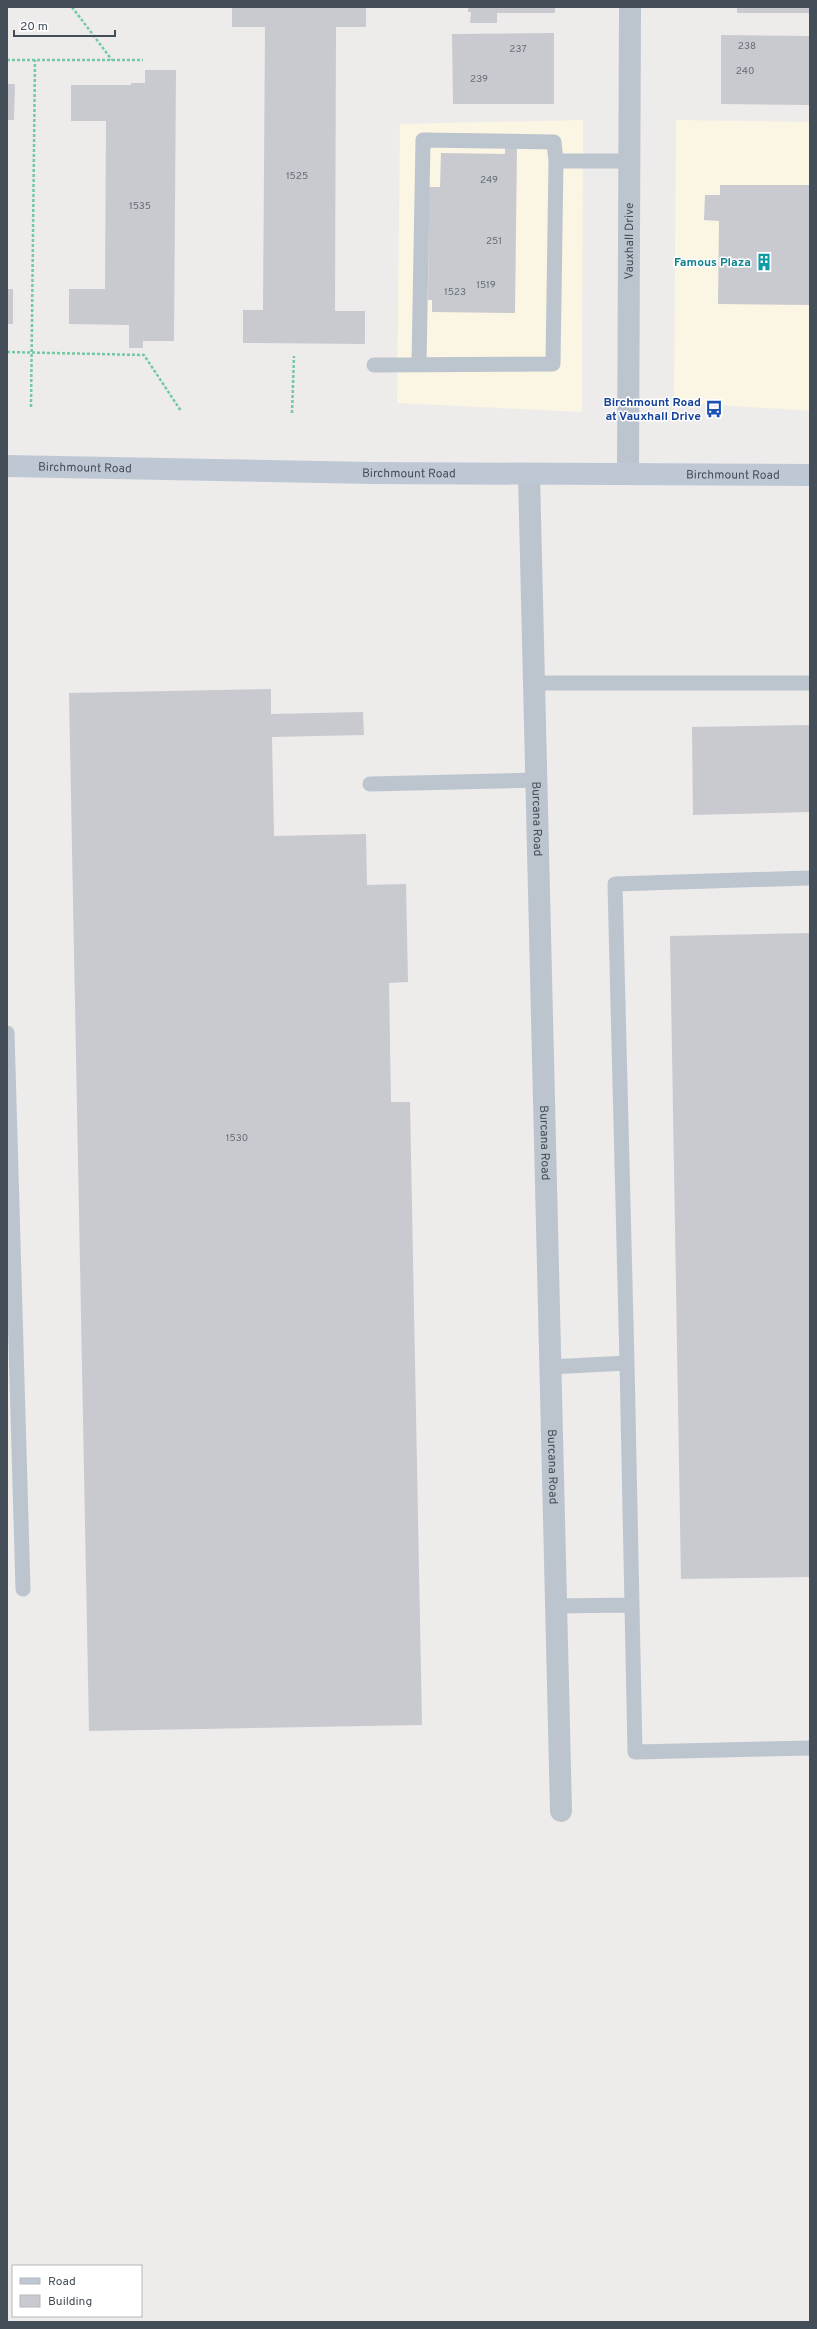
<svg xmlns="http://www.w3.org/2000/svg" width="817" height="2329" font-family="Overpass,sans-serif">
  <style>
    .commercial { fill: #fbf5e3 }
    .building { fill: #c8cad0 }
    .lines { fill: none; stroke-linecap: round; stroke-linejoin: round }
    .path { stroke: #72caa3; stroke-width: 2.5; stroke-dasharray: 3 2; stroke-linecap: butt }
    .lane { stroke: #bcc5ce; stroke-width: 15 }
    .street { stroke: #bcc5ce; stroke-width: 22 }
    .secondary { stroke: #bec8d5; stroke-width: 22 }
    .labels { text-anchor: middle; stroke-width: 3; stroke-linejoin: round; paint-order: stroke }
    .number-label { font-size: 10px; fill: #656d76 }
    .street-label { font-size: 12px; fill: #444e58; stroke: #fff }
    .culture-label { font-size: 12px; font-weight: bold; fill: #0d838f; stroke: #fff; text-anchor: end }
    .transit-label { font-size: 12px; font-weight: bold; fill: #164399; stroke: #fff; text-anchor: end }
  </style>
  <rect width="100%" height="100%" fill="#eeebeb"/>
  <path class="commercial" d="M583,120L582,412L397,403L400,124Z
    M676,120L810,122V411L674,402Z"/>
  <path class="building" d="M232,7H366V27H336L335,311H365V344L243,343V310H263L265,27H232Z
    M468,7H555V13H497V23H470L471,12H468Z
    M737,7H810V13H737Z
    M554,33V104H453L452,34Z
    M721,35L810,36V105L721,104Z
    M145,70H176L174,341H143V348H129V325L69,324V289H105L106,121H71V85H131V83H145Z
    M7,84H15L14,120H7Z
    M505,147H517L515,313L432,312V300H428L429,187H440L441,153L505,154Z
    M720,185H810V305L718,304L719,221L704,220L705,195H720Z
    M7,289H13V324H7Z
    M271,689V714L363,712L364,735L272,737L274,836L366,834L367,885L406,884L408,982L389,983L391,1102H410L422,1725L89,1731L69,693Z
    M810,725V812L693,815L692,727Z
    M810,933V1577L681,1579L670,936Z"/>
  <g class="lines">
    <path class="path" d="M72,7L112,60
      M7,60H143
      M7,352L144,355L181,411
      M31,407L35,60
      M292,413L294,356"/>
    <path class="lane" d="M419,364L423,140L554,142L556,161
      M374,365L553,364L556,161H629
      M534,683H810
      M370,784L537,780
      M7,1033L23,1589
      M627,1363L615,884L808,878
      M550,1367L627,1363L635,1752L810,1748
      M556,1606L632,1605"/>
    <g class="street">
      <path id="s1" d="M529,474L561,1811"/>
      <path id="s2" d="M628,474L630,7"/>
    </g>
    <path class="secondary" id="s3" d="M7,466L373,473L810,475"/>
  </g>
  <defs>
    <g id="building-bare" transform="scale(1.38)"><path d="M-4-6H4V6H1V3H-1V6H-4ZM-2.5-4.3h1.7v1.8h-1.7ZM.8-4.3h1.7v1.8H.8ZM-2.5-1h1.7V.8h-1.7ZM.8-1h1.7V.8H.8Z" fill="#0f9aa8" stroke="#fff" stroke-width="2.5" paint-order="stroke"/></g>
    <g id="bus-bare" transform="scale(1.38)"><path d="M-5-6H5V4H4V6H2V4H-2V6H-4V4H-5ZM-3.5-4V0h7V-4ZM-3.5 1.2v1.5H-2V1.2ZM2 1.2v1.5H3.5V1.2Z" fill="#1a4fb4" stroke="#fff" stroke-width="2.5" paint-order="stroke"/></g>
  </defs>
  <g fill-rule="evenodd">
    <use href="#building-bare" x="764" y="262"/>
    <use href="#bus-bare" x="714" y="409"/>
  </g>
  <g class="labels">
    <g class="number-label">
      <text x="747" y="49">238</text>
      <text x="518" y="52">237</text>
      <text x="745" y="74">240</text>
      <text x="479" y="82">239</text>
      <text x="297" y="179">1525</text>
      <text x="489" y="183">249</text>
      <text x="140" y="209">1535</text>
      <text x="494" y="244">251</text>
      <text x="486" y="288">1519</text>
      <text x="455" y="295">1523</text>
      <text x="237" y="1141">1530</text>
    </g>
    <g class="street-label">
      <text dy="4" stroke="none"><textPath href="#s2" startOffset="233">Vauxhall Drive</textPath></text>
      <text dy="4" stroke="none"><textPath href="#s3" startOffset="78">Birchmount Road</textPath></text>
      <text dy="4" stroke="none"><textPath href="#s3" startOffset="402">Birchmount Road</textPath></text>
      <text dy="4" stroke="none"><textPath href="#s3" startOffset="726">Birchmount Road</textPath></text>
      <text dy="4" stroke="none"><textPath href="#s1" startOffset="345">Burcana Road</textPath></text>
      <text dy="4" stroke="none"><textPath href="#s1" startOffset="669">Burcana Road</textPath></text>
      <text dy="4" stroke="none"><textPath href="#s1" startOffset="993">Burcana Road</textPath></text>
    </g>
    <g class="culture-label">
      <text x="751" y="266">Famous Plaza</text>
    </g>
    <g class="transit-label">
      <text x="701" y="406">Birchmount Road<tspan x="701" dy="14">at Vauxhall Drive</tspan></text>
    </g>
  </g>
  <rect width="817" height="2329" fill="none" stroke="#444e58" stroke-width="16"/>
  <rect x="12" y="2265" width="130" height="52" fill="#ffffff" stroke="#b4b8bc"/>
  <rect x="20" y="2278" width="20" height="6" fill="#bec8d5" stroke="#b4b8bc"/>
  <text x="48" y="2285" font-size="12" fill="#444e58">Road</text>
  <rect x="20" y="2295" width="20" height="12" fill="#c8cad0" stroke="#b4b8bc"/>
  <text x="48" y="2305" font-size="12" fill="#444e58">Building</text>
  <path d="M14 30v6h101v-6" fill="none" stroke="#444e58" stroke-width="2"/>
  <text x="20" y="30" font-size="12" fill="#444e58" stroke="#ffffff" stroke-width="3" paint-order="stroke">20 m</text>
</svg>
